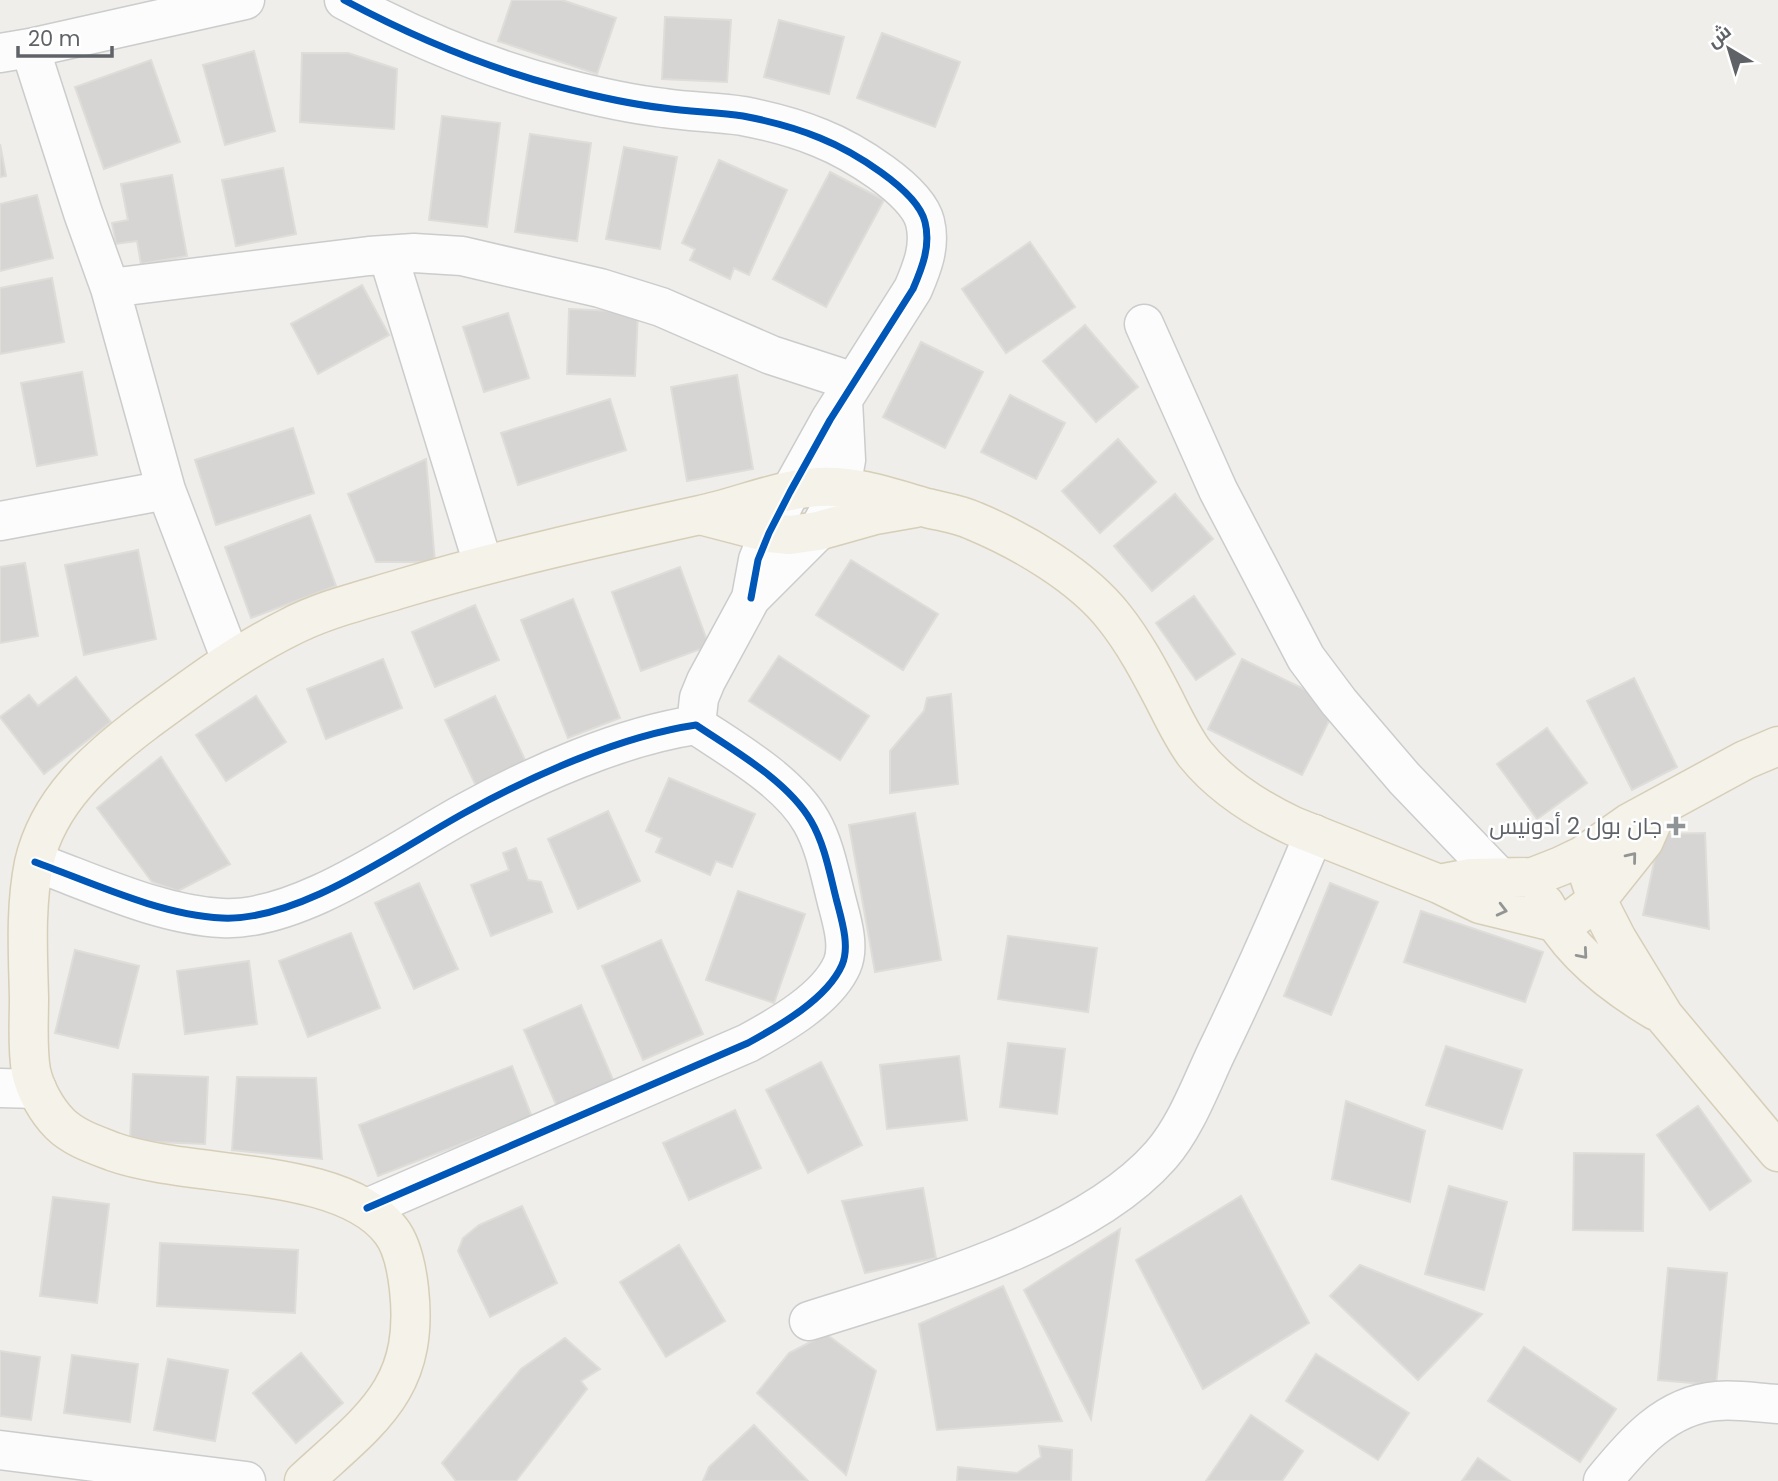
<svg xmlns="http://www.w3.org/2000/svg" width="1778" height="1481" font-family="Poppins,Cairo,sans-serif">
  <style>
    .building { fill: #d6d5d3; stroke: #deddd9; stroke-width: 2 }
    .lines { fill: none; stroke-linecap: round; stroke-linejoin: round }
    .minor-casing { stroke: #cbcccc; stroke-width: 41 }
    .major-casing { stroke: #d7ceb8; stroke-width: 41 }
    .minor { stroke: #fdfcfc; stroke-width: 38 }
    .major { stroke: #f4f2e9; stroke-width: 38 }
    .cycleway-casing { stroke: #fff; stroke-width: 11 }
    .cycleway { stroke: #0057b8; stroke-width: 7 }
    .oneway { stroke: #939595 }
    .poi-dot { fill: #919496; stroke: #fff; stroke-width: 2.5 }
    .labels { text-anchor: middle; stroke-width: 5; stroke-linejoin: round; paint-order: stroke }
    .poi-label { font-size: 23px; fill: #5f6368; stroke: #fff; text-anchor: end }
  </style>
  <rect width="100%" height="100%" fill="#efeeea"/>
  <path class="building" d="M512,0H562L616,18L597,74L498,41Z
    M665,17L731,20L727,82L662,79Z
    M779,20L844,37L829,94L764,77Z
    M882,33L960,62L935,127L857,98Z
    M254,51L275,131L225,145L203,65Z
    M302,53H348L397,69L394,129L300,122Z
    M151,60L180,142L104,169L75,87Z
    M442,116L500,123L487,227L429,220Z
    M530,134L591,143L577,241L515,232Z
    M0,144L6,176L0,177Z
    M624,147L677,157L660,249L606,239Z
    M719,160L787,190L749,275L734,268L730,279L690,260L695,249L682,243Z
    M283,168L296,234L236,246L222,180Z
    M830,172L884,200L826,307L773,279Z
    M172,175L187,256L141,264L137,241L116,244L112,223L128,220L121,184Z
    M37,195L53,258L0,271V204Z
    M1030,242L1075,307L1006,353L962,289Z
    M52,278L64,342L0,354V288Z
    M362,285L389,335L318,374L291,324Z
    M569,309L638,312L635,376L567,374Z
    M508,313L529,378L484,392L463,327Z
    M1085,325L1138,387L1096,422L1043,361Z
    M921,342L983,372L945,448L883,417Z
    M82,372L97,455L37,466L21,383Z
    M737,375L753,469L687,481L671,387Z
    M1010,395L1065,423L1036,479L981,452Z
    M610,399L626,450L518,485L501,433Z
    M293,428L314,493L216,525L195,460Z
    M1118,439L1156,482L1100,533L1062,491Z
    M426,459L435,562H376L348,494Z
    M1175,494L1213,539L1152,591L1114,546Z
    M310,515L336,586L251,618L225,547Z
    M138,550L156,639L84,655L65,565Z
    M851,560L938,614L903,670L816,615Z
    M25,563L38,636L0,643V567Z
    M680,567L709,646L641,671L612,592Z
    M1194,596L1235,654L1196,680L1156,623Z
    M573,599L620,718L568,738L521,620Z
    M475,605L499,660L435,687L412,632Z
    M779,656L869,716L840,760L749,701Z
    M383,659L402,708L326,739L307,689Z
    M1242,659L1337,705L1302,775L1208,729Z
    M76,677L111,722L44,774L0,717L29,695L38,706Z
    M1634,678L1677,767L1632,790L1587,701Z
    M951,694L958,784L890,793V751L924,711L927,698Z
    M256,696L286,742L226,781L196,735Z
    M495,696L526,762L476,786L445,720Z
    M1547,728L1587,783L1537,819L1497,764Z
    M161,757L230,864L178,891L152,882L97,808Z
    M669,778L755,814L732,867L716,861L710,875L656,852L662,838L646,831Z
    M608,811L640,881L578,909L548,839Z
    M915,813L941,960L875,972L849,825Z
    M1705,833L1709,929L1643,915L1660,834Z
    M516,848L528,880L541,882L552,912L491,936L471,885L509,870L503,853Z
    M419,883L458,969L414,989L375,903Z
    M1330,883L1378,902L1331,1015L1284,996Z
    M738,891L805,914L774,1003L706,980Z
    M1421,911L1543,952L1525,1002L1404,962Z
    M351,933L380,1008L308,1037L279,961Z
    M1008,936L1097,948L1088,1012L998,999Z
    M661,940L703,1034L643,1060L602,966Z
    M75,950L139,966L118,1048L55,1033Z
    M249,961L257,1024L185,1034L177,971Z
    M581,1005L614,1082L557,1107L524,1030Z
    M1008,1043L1065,1049L1057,1114L1000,1107Z
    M1446,1046L1522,1070L1502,1129L1426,1105Z
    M959,1056L967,1120L887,1129L880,1065Z
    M821,1062L862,1145L808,1173L766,1090Z
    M512,1066L532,1117L378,1176L359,1125Z
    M133,1074L208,1077L205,1144L130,1141Z
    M237,1077L316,1078L322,1159L232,1150Z
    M1346,1101L1425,1131L1410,1202L1332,1179Z
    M1698,1106L1751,1181L1710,1210L1657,1135Z
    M735,1110L761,1168L689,1200L663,1143Z
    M1574,1153L1644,1154L1643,1231L1573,1230Z
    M1449,1186L1507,1202L1484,1290L1425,1274Z
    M923,1188L936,1258L865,1273L842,1201Z
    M1241,1196L1309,1323L1203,1389L1136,1260Z
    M53,1197L109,1204L97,1303L40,1296Z
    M522,1206L557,1283L490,1317L458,1251L463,1238L479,1225Z
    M1120,1229L1091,1419L1024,1290Z
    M160,1243L298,1250L295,1313L157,1306Z
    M679,1245L725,1321L666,1357L620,1282Z
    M1360,1265L1482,1314L1418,1380L1330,1296Z
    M1668,1268L1727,1273L1716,1385L1658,1380Z
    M1003,1286L1062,1421L937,1430L919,1324Z
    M826,1334L876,1371L846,1475L757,1393L789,1353Z
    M565,1338L600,1369L581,1381L587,1389L516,1481H456L442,1463L521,1369Z
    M1524,1347L1616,1409L1580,1462L1488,1401Z
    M0,1351L40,1357L31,1420L0,1416Z
    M301,1353L343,1403L296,1443L253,1393Z
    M1316,1354L1409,1413L1378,1460L1286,1401Z
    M72,1355L138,1364L130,1422L64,1413Z
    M168,1359L228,1370L215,1441L154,1430Z
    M1251,1415L1303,1451L1282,1481H1206Z
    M754,1425L808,1481H703L709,1467Z
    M1039,1446L1072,1450L1071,1481H957L958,1467L1017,1473L1041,1457Z
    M1478,1458L1510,1481H1462Z"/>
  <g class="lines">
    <g class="minor-casing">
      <path id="minor" d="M344,0C413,37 484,67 560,87C594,96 629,104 664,108C690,112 717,112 743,116C769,121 796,128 820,138C850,150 917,189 925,222C931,246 922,268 913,289L830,420L790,492L769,533L758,560L751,598
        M0,53L30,48L245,0
        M388,255L483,564
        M110,288L369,256L414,253L462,256L600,288L661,307L771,355L854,382
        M1144,324L1218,490L1306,658L1339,702L1404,778L1500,878
        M166,490L231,660
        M0,521L166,490L110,288L83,213L30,48
        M696,725L699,698L706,681L751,598L818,531L841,488L846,460L843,400
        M35,862C93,883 160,915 222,918C300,922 401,847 468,811C534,775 621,736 696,725C733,750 788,781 811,821C825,845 830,875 837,902C842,921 850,947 842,965C827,999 779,1026 748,1043L367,1208
        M0,1088L37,1089
        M809,1321C916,1287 1086,1241 1161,1155C1186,1126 1200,1087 1216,1053C1251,981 1283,908 1314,834
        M0,1450L246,1481
        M1603,1481C1633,1444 1666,1405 1717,1401C1737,1399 1758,1403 1778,1404"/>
    </g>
    <g class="major-casing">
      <path id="major" d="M704,516L769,533L790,535L818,531L875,515L915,508
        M1589,876L1597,900L1617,939L1664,1016L1778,1152
        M1439,884L1471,878L1533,877L1561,866L1582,856L1629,823L1745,760L1778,746
        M1545,904C1568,951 1612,985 1656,1011
        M304,1481C371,1419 420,1389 409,1289C407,1271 402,1245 391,1231C342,1166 191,1179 114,1152C96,1145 74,1138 60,1124C47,1111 35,1090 31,1071C27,1048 29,1021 29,998C28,954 25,907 34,863C48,801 96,759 145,722C191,688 236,654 288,628C324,609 364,600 403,588C501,559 600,537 700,515C739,507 779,489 819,487C857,485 892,498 927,508C943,512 959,514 974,521C1022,541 1082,576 1114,617C1134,642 1150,672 1165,701C1174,719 1183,738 1195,754C1220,785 1257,809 1293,826L1439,884L1480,904L1554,922L1571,920L1597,900L1644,841L1658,809"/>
    </g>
    <use href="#minor" class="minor"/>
    <use href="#major" class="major"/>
    <g class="cycleway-casing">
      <path id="cycleway" d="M344,0C413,37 484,67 560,87C594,96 629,104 664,108C690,112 717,112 743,116C769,121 796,128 820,138C850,150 917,189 925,222C931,246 922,268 913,289L830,420L790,492L769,533L758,560L751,598
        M35,862C93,883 160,915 222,918C300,922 401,847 468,811C534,775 621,736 696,725C733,750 788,781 811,821C825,845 830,875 837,902C842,921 850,947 842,965C827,999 779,1026 748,1043L367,1208"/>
    </g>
    <use href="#cycleway" class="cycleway"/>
  </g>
  <defs><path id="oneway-chevron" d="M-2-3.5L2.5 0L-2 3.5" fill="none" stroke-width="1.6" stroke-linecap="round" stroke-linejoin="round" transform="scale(1.75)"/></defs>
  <g class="oneway">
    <use href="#oneway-chevron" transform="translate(1632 857) rotate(-51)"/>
    <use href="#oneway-chevron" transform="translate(1502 910) rotate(14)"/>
    <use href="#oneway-chevron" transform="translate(1583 954) rotate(49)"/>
  </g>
  <path class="poi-dot" d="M1672.5 815.5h7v7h7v7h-7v7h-7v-7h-7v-7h7z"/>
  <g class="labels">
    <g class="poi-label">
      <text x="1662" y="834">جان بول 2 أدونيس</text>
    </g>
  </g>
  <g transform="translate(1729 49) rotate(322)" stroke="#ffffff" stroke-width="5" paint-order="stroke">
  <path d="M0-5L12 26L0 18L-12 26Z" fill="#5f6368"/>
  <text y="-10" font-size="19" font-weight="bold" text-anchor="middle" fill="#5f6368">ش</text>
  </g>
  <path d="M18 46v10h94v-10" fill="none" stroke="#5f6368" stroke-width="3.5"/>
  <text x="28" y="46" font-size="21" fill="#5f6368" stroke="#ffffff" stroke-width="5" paint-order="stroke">20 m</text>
</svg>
